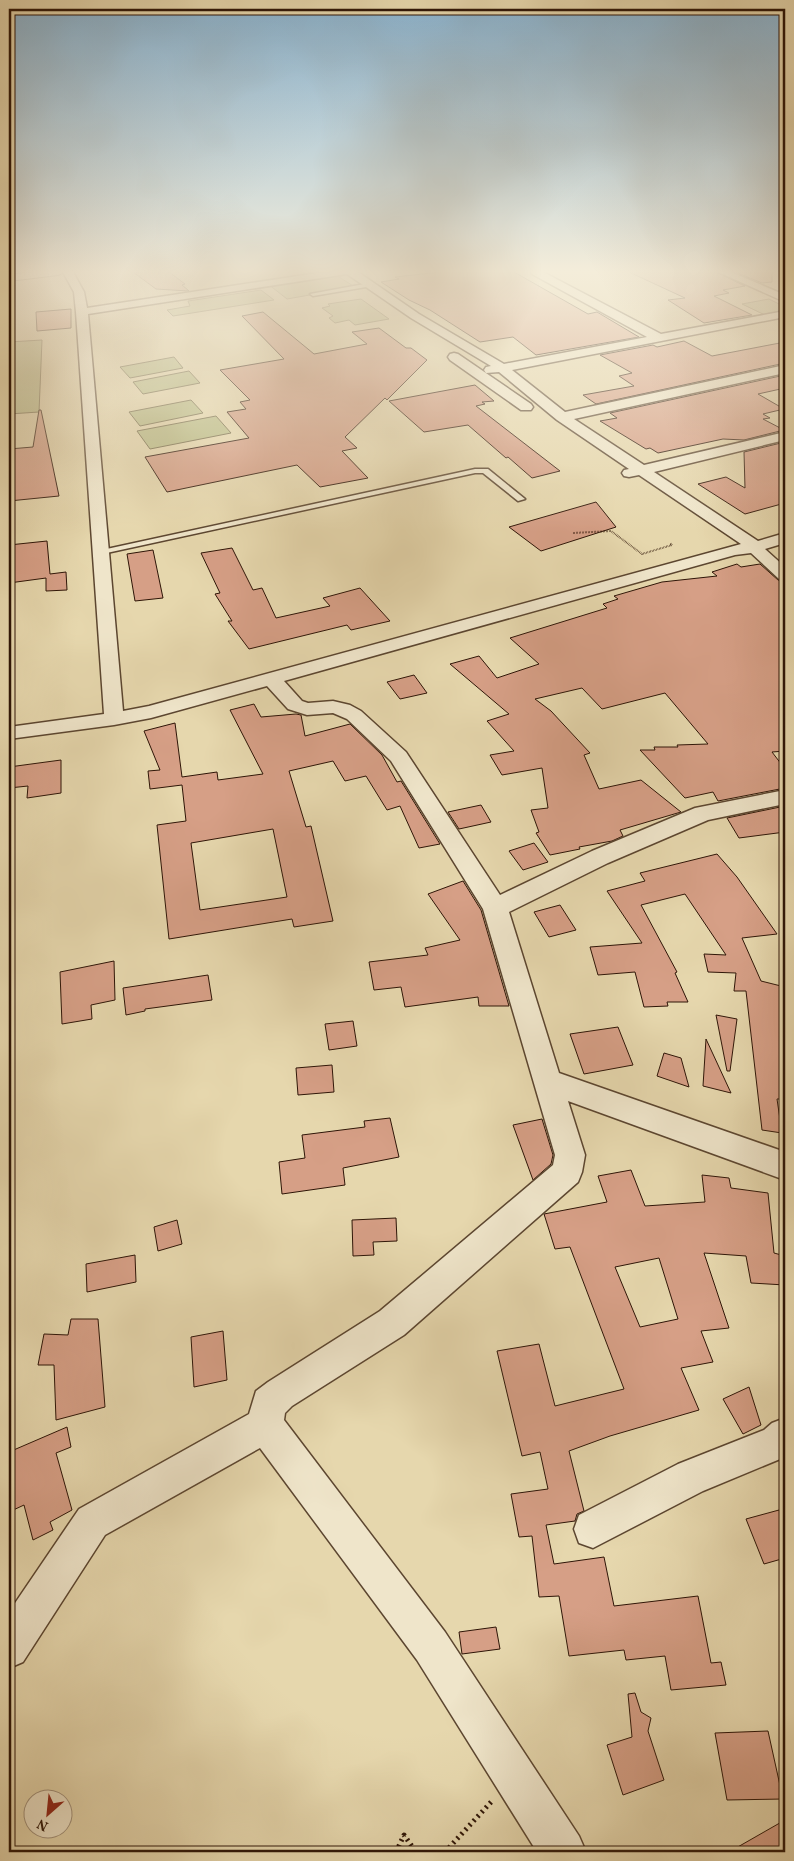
<svg xmlns="http://www.w3.org/2000/svg" width="794" height="1861" font-family="Vollkorn,serif">
  <style>
    .green { fill: #bbbd86; stroke: #746946 }
    .building { fill: #d69f86; stroke: #2e1507; fill-rule: evenodd }
    .lines { fill: none; stroke-linecap: round; stroke-linejoin: round }
    .lane-casing { stroke: #5c4630; stroke-width: 3 }
    .street-casing { stroke: #5c4630; stroke-width: 3 }
    .secondary-casing { stroke: #2e1507; stroke-width: 2 }
    .path-far1 { stroke: #2e1507; stroke-width: 2; stroke-dasharray: 0.5 1; stroke-linecap: butt }
    .path { stroke: #2e1507; stroke-width: 5; stroke-dasharray: 2 4; stroke-linecap: butt }
    .lane { fill: #efe5ca; fill-rule: evenodd }
    .street { fill: #efe5ca; fill-rule: evenodd }
    .secondary { fill: #efe5ca; fill-rule: evenodd }
  </style>
  <rect width="100%" height="100%" fill="#e6d7ad"/>
  <filter id="stains"><feTurbulence type="fractalNoise" baseFrequency=".004" numOctaves="4"/><feColorMatrix values="0 0 0 0 .2 0 0 0 0 .09 0 0 0 0 .02 0 0 0 .5 -.17"/></filter>
  <radialGradient id="worn" r=".72"><stop offset=".6" stop-color="#630" stop-opacity="0"/><stop offset="1" stop-color="#630" stop-opacity=".3"/></radialGradient>
  <path class="green" d="M334,274L355,287L287,299L268,284Z
    M261,290L274,300L173,316L167,310L190,306L188,301Z
    M361,299L389,319L355,325L349,320L335,323L329,318L333,316L322,308L330,306L328,304Z
    M769,299L785,307V311L765,315L742,304Z
    M42,340L39,412L9,414V342Z
    M174,357L183,368L130,378L120,367Z
    M189,371L200,383L143,394L133,382Z
    M191,400L203,413L140,426L129,412Z
    M216,416L231,433L150,449L137,431Z"/>
  <path class="building" d="M133,272H169L185,284L182,285L189,291L156,289Z
    M440,272H514L588,314L597,312L639,337L536,355L513,337L480,342L430,310L409,300L381,282L399,279L395,277Z
    M629,272H716L745,286L723,290L729,293L714,296L752,315L704,323L668,300L685,298Z
    M735,272H772V282L762,283Z
    M71,309V328L37,331L36,312Z
    M263,312L314,354L367,344L352,332L379,328L406,348H411L427,360L387,400L385,398L345,437L357,448L342,451L368,478L320,487L297,465L167,492L145,457L249,438L227,412L246,409L240,402L250,400L220,370L284,359L242,316Z
    M684,341L712,356L785,342V363L596,404L583,395L634,386L619,376L632,373L600,355L653,345L657,347Z
    M785,375V388L758,394L784,409L763,414L770,418L763,419L784,430L744,440L723,439L658,453L650,448L646,449L600,421L617,418L610,413Z
    M475,385L494,401L482,402L485,404L476,406L560,471L532,478L508,457L506,458L468,425L424,432L389,401Z
    M39,410H41L59,496L9,501V449L33,447Z
    M785,442V503L745,514L698,484L726,477L745,488L744,452Z
    M596,502L616,527L541,551L509,527Z
    M47,541L50,574L66,572L67,590L46,591V578L9,583V545Z
    M232,548L253,590L262,588L276,618L330,606L323,598L360,588L390,621L351,630L347,625L249,649L228,621H232L215,594L220,593L201,553Z
    M153,550L163,598L135,601L127,554Z
    M737,564L741,567L760,564L778,580L785,582V751L772,752L785,769V788L718,801L713,792L685,798L640,750H655L654,747H678L677,745L708,744L665,693L602,709L582,688L535,699L551,711L590,753L584,755L599,789L641,780L681,812L620,830L623,836L612,841L579,847L580,849L550,855L536,833L539,832L531,810L548,808L542,768L502,775L490,755L514,751L487,721L509,714L450,664L479,656L497,678L539,664L510,638L607,608L603,604L618,599L614,596L662,582L717,576L712,572Z
    M414,675L427,693L400,699L387,682Z
    M254,704L261,717L296,714L301,715L305,736L350,724L382,755L397,782L401,781L440,844L419,848L400,806L387,810L366,776L345,781L333,761L289,771L306,827L311,826L333,921L294,927L292,919L169,939L157,825L186,821L182,785L150,789L148,771L160,770L144,731L175,723L182,777L217,772L218,780L263,774L230,710ZM273,829L287,897L200,910L191,843Z
    M61,760V793L27,798L28,786L9,788V767Z
    M481,805L491,822L459,829L448,812Z
    M785,806V832L739,838L727,818Z
    M534,843L548,862L523,870L509,851Z
    M717,854L737,877L777,934L742,938L761,981L785,987V1099H777L782,1133L762,1130L746,991H734L736,973L708,972L704,954L726,955L685,894L641,905L677,972L675,973L688,1002H667L668,1006L644,1007L635,972L598,975L590,947L642,943L607,891L645,881L640,873Z
    M463,881L481,910L509,1006H479L478,997L405,1007L401,987L374,990L369,962L428,955L425,948L460,940L428,894Z
    M560,905L576,930L549,937L534,912Z
    M114,961L115,1000L91,1005L92,1019L62,1024L60,972Z
    M208,975L212,1000L145,1009V1011L126,1015L123,988Z
    M716,1015L737,1019L730,1071H727Z
    M353,1021L357,1046L329,1050L325,1024Z
    M618,1027L633,1065L584,1074L570,1034Z
    M706,1039L731,1093L703,1086Z
    M664,1053L681,1058L689,1087L657,1076Z
    M332,1065L334,1092L298,1095L296,1068Z
    M390,1118L399,1157L343,1168L345,1185L282,1194L279,1162L305,1158L302,1135L365,1127L364,1121Z
    M542,1119L553,1155L551,1164L533,1180L513,1125Z
    M631,1170L645,1206L705,1202L702,1175L729,1178L731,1188L768,1193L774,1253L785,1256V1285L751,1283L746,1256L704,1253L729,1328L701,1331L713,1362L681,1368L699,1410L610,1436L569,1451L584,1511L577,1514L575,1521L546,1525L554,1564L604,1557L614,1606L698,1596L711,1663L721,1662L726,1685L671,1690L665,1656L626,1660L624,1650L569,1656L559,1596L539,1597L532,1536L519,1537L511,1494L548,1489L540,1452L522,1456L497,1351L539,1344L555,1406L624,1389L570,1247L555,1249L544,1214L607,1202L598,1176ZM659,1258L678,1319L640,1327L615,1267Z
    M396,1218L397,1241L373,1242L374,1255L353,1256L352,1220Z
    M177,1220L182,1244L158,1251L154,1227Z
    M135,1255L136,1282L87,1292L86,1264Z
    M71,1319H98L105,1407L56,1420L54,1365H38L44,1334L68,1335Z
    M223,1331L227,1380L194,1387L191,1337Z
    M749,1387L761,1425L743,1434L723,1399Z
    M67,1427L71,1447L56,1453L72,1510L50,1522L53,1530L33,1540L24,1505L9,1512V1452Z
    M779,1510L785,1525V1558L764,1564L746,1519Z
    M496,1627L500,1649L462,1654L459,1632Z
    M635,1693L641,1712L651,1718L648,1731L664,1780L623,1795L607,1745L632,1737L628,1694Z
    M768,1731L783,1799L727,1800L715,1733Z
    M785,1820V1852H729Z"/>
  <g class="lines">
    <g class="lane-casing">
      <path id="lane" d="M370,283L372,286L313,296L310,294Z
        M475,469H488L525,499L518,501L483,473H475L102,554L98,552L102,550Z"/>
    </g>
    <g class="street-casing">
      <path id="street" d="M63,272H73L84,292L87,308L324,272H358L419,314L504,364L647,337L532,274L531,272H543L661,334L785,311V317L512,370L565,412L785,365V373L574,419L644,465L785,432V440L654,472L758,541L785,533V543L765,549L785,567V580L779,579L751,553L735,555L284,681L302,701L308,703L333,701L350,705L361,711L406,752L500,895L592,851L695,808L785,790V804L708,820L608,863L509,912L559,1073L785,1152V1180L568,1101L585,1155L582,1172L578,1182L404,1335L292,1406L285,1413L284,1420L445,1632L579,1836L586,1852H537L417,1660L260,1448L105,1535L23,1662L9,1668V1612L79,1509L249,1414L256,1391L268,1382L380,1311L553,1165L555,1155L483,909L391,761L347,719L333,713L307,715L288,709L267,686L151,718L114,725L9,739V727L104,714L76,312L74,292ZM347,274L411,318L491,366L486,367L484,370L486,373L499,372L557,420L629,469L624,470L622,473L624,476L629,477L639,475L741,544L149,706L123,711L88,314Z
        M718,272H731L785,295V302Z
        M454,353L458,354L531,404L533,407L531,410H521L450,360L448,357L450,354Z
        M785,1418V1457L703,1491L593,1548L579,1543L574,1529L579,1515L678,1464L764,1430L772,1423Z"/>
    </g>
    <g class="secondary-casing">
      <path id="secondary" d="M32,272H64L58,275L9,281V275Z"/>
    </g>
    <path class="path-far1" d="M573,533L611,531L642,554L672,545L670,543"/>
    <path class="path" d="M396,1852L404,1835L416,1852
      M445,1852L492,1801"/>
    <use href="#lane" class="lane"/>
    <use href="#street" class="street"/>
    <use href="#secondary" class="secondary"/>
  </g>
  <linearGradient id="sky" x2="0" y2="1"><stop stop-color="#89b5d4"/><stop offset="0.51" stop-color="#f4edda"/><stop offset="1" stop-color="#f4edda" stop-opacity="0"/></linearGradient>
  <rect width="794" height="532" fill="url(#sky)"/>
  <rect width="794" height="1861" fill="none" stroke="#e6d7ad" stroke-width="30"/>
  <rect x="10" y="10" width="774" height="1841" fill="none" stroke="#2e1507" stroke-width="2.5"/>
  <rect x="15" y="15" width="764" height="1831" fill="none" stroke="#2e1507"/>
  <g transform="translate(48 1814) rotate(207)"><circle r="24" fill="#efe5ca" stroke="#a2927c"/>
  <path d="M0-4L9 19L0 12L-9 19Z" fill="#8f2418"/>
  <text y="-8" font-size="14" font-weight="bold" text-anchor="middle" fill="#2e1507">N</text>
  </g>
  <rect width="100%" height="100%" filter="url(#stains)"/>
  <rect width="100%" height="100%" fill="url(#worn)"/>
</svg>
